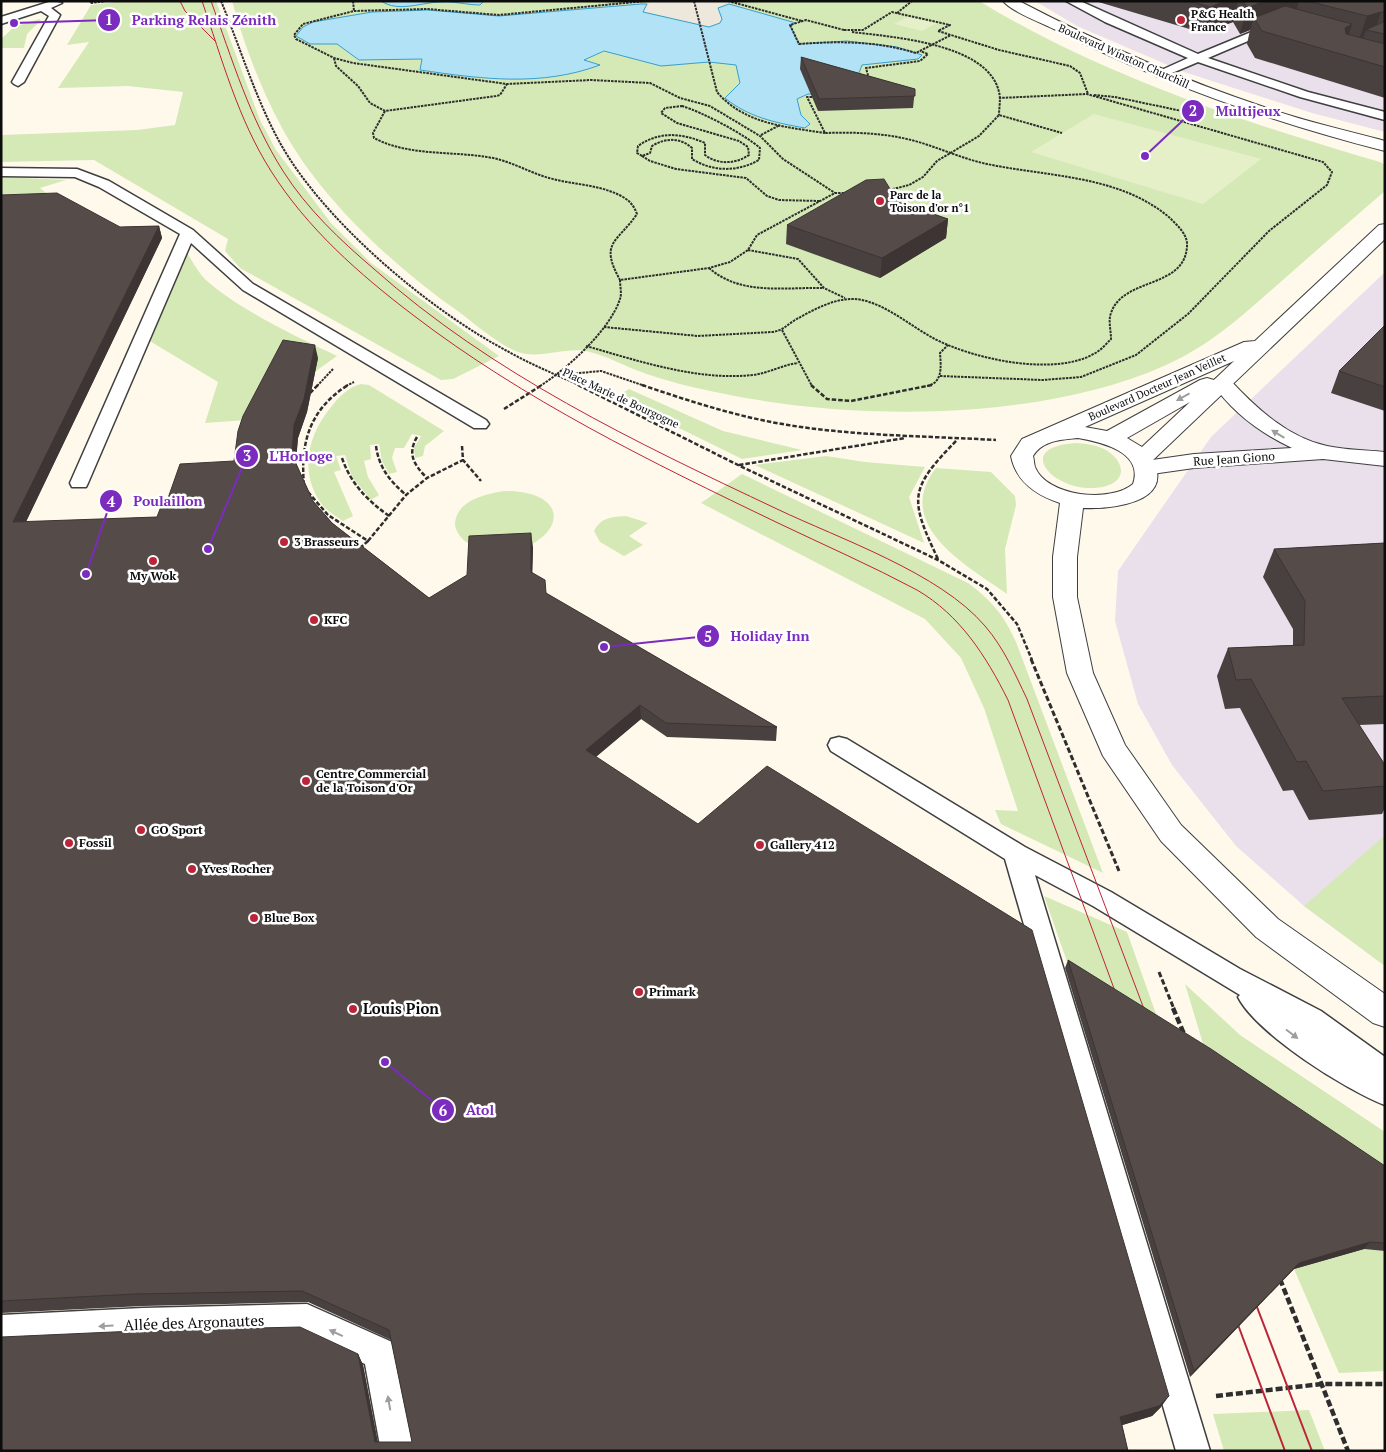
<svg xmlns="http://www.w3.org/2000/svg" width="1386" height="1452" font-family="'PT Serif',serif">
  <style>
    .industrial { fill: #e9e0eb }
    .green { fill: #d5e9b6 }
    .pitch { fill: #e6f0c8 }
    .plaza { fill: #eee7dc }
    .water { fill: #b1e2f6; stroke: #389fcd }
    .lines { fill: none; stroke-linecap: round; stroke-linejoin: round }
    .service-casing { stroke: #3f3f3f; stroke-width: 3 }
    .minor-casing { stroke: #3f3f3f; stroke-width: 2 }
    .tertiary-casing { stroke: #3f3f3f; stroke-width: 2 }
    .path-far3 { stroke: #2e2e2e; stroke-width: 2; stroke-dasharray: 2.5 1; stroke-linecap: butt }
    .path-far2 { stroke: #2e2e2e; stroke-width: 2.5; stroke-dasharray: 4.5 2; stroke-linecap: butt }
    .path-far1 { stroke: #2e2e2e; stroke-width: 3; stroke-dasharray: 5.5 2.5; stroke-linecap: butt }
    .path { stroke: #2e2e2e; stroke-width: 4.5; stroke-dasharray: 7 3; stroke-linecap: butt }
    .service { fill: #fff; fill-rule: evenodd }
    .minor { fill: #fff; fill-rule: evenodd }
    .tertiary { fill: #fff; fill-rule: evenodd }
    .tram-far1 { stroke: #bc2539; stroke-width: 1 }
    .tram { stroke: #bc2539; stroke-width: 2 }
    .wall { fill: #49413f }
    .shaded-wall { fill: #3c3533 }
    .building { fill: #554c49; stroke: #3c3533 }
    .oneway { fill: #9e9e9e }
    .poi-dot { fill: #bc2539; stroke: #fff; stroke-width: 2 }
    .labels { text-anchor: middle; stroke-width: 5; stroke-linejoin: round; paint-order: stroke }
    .far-poi-label { font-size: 11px; font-weight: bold; fill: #0c0c0c; stroke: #fff; text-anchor: start }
    .far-street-label { font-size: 11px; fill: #0c0c0c; stroke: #fff }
    .street-label { font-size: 12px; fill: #0c0c0c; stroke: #fff }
    .poi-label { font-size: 12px; font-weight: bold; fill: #0c0c0c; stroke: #fff; text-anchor: start }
    .near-poi-label { font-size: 15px; font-weight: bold; fill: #0c0c0c; stroke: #fff; text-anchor: start }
    .near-street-label { font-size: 15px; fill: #0c0c0c; stroke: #fff }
    .leader { fill: none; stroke: #7b2cbf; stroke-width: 2 }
    .callout-dot { fill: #7b2cbf; stroke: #fff; stroke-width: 2 }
    .mark-label { font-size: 15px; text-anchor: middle; font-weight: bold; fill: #fff }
    .callout-label { font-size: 14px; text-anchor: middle; font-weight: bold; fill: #7b2cbf; stroke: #fff; stroke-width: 5; stroke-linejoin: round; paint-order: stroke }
  </style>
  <rect width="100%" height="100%" fill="#fff9ec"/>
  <path class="industrial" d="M1035,1H1385V132L1312,113L1184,72L1077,26Z
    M1385,272V966L1304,906L1236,846L1172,765L1138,704L1115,621L1118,571L1211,437Z"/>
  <path class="green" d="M123,1H216L260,120L276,150L331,223L371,263L499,356L453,379L441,380L240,268L225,251L228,239L94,160L1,162V135L137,130L175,125L183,92L128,86L58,88L89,42L67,45L91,5Z
    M232,1H979C1103,76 1243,122 1380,162L1385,165V191C1351,220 1317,250 1284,279C1245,313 1212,345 1164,366C1039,421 857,421 725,394C695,388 664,381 636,370C621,364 606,356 590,352C566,345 538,362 513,350C493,340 474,323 455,309C391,264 318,196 281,126C260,87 244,44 232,1Z
    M39,19L41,20L27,34L24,48H1V39L14,27Z
    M1,177L66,180L40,188L61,205L1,207Z
    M187,253C193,262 199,274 207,281C242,311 295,336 337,356L247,420L205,423L218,382L148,340Z
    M361,384L369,385L444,431L425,446L423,456L415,458L414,448L421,436L412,434L404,448H395L392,458L397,472L389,474L382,461L379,444L370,445L371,459L364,461L368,477L379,495L371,500L352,477L345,455L336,456L341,470L334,472L353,516L343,521C337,517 329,512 324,507C298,475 307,436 331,407C338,398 348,387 361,384Z
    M629,389L723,431L802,450L742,459L616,397Z
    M1078,443C1087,444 1096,445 1104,449C1122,458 1130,479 1106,486C1060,499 1006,446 1078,443Z
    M826,456L865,462L925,467L909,497L924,543L755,465Z
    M936,468L991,472L1015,496L1016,505L1005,549L1007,594C966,565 892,525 936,468Z
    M742,474L968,583C992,601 1004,615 1016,642L1103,873L1001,824L995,810L1018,811L984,708L961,658L925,619L701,503Z
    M504,491C514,491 524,492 534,495C564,506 557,531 532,544C526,547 474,546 468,543C462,540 456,532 455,525C455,501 485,494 504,491Z
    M626,516L648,523L629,536L643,545L624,556L600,542L594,531C601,517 612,517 626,516Z
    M1385,835V966L1304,906Z
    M1044,896L1127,932L1161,1028L1070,970Z
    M1185,984L1240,1035L1385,1132V1177L1207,1057Z
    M1364,1249L1385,1251V1371L1339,1373L1294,1269Z
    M1309,1410L1325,1451H1224L1213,1414Z"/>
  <path class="pitch" d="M909,16L937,23L922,31L894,24Z
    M1094,114L1261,159L1203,204L1031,152Z"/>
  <path class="plaza" d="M651,1H736L718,8L722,19L720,23L709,27L642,11Z"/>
  <path class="water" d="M381,1H484L480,5C467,5 454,1 441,2C422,2 399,13 381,1Z
    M641,4H647L643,12L709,27L720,23L722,19L718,8L729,4L796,23L790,25L799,44L847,41L897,47L922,55L918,59L862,65L859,73L862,78L834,94H808L797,99L801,115L810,124L805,128C776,123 748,117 725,98L740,83L736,65L709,62L661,66L604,51L584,60L600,65C541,87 481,79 420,70L422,59L359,60L337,44H310L296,36L303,27L313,22L372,12L428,10L499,16Z"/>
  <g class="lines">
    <g class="service-casing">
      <path id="service" d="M52,1L62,3L51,8L60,15L24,82L18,86L14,84L12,82L49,16L41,11L1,24V17Z
        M1066,1H1080L1198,54L1273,23H1281V27L1208,58L1308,92L1385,112V120L1300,97L1198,62L1165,76H1157V72L1188,58L1105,22Z
        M1,168L77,169L109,181L193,230L253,284L486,420L489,424L486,428H474L243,290L191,243L88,483L86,487H72L70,483L180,234L99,187L75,177L1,176Z
        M839,737L847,739L1025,847L1111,892L1240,969L1321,1011L1385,1057V1105C1346,1090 1257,1034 1238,997L1240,995L1093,906L1035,875L1210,1451H1176L1005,859L831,751L828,745L831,739Z
        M307,1304L392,1342L396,1354L415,1451H381L365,1364L306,1336L143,1340L1,1347V1315L143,1308Z"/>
    </g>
    <g class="minor-casing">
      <path id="minor" d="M1222,377L1229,379C1255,407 1288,438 1327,446C1346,450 1366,450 1385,452V466L1323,459L1194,468L1145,475L1137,473L1134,468L1137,463L1145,461L1194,454L1292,448C1260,433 1232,412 1212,383L1215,379Z"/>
    </g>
    <g class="tertiary-casing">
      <path id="tertiary" d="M1003,1H1019C1098,42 1179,79 1264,107C1303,121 1344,130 1385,141V151C1271,122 1161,83 1056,30C1042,23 1012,12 1003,1Z
        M1385,224V239L1153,460C1175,504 1109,509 1083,508L1077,557V597L1093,673L1125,745L1181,825L1278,919L1385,994V1027L1373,1023L1256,937L1161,841L1103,756L1067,673L1053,597V557L1060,503C1036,495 1016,482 1011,456L1022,439L1244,342L1255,341L1379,225ZM1234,361L1214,380L1207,378L1200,380L1107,431L1085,427ZM1190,402L1142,447L1127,438ZM1078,438C1101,442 1144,452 1133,484C1111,503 1047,497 1035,467C1034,464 1034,459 1033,456C1043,440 1061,440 1078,438Z"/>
    </g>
    <path class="path-far3" d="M92,1L90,3L108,1
      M221,1C240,47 255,97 279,141C322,220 430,311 509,352C532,365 557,375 581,386
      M353,1L354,11
      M646,1L499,15L427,9L354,11L303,24L294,35L296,39L334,58L353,63L507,84L591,80L650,83L680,98L710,106L760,136L783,159L835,193
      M694,1L717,92C744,124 786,127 825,133
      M728,1L802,21
      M897,13L912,1
      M844,30H863L892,12L950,25L938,31L999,50L1070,66L1080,73L1088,94
      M844,30L806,20L790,25L799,44C839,41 877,41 916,53L951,35
      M852,32C891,37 988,43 999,92C1001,99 999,108 999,115
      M334,58L336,66L358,86L370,103L385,111L496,96L500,95L507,84
      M869,79L866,68L920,61L928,54L920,51
      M1094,95L1115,97L1182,111
      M682,106C702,112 744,134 760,148L759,160C738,172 713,172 692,159V148C680,137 665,138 652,146L650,153L642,156L637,153L638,146C659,131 682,133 705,143V155C718,165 736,164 749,155L748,147L739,141L677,123L661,113L665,108Z
      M385,111L373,133L374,138C408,156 450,151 487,157C509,160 528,172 549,178C573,185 600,184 623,197C630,201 634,206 637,214C617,243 599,242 620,280
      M761,135L780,125
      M642,156L650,161L676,169L746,178L767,196L779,200L820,201
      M889,190L909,185L923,177L937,161L979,136L999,115L1062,133
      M748,250L798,259L824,288L845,298
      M709,268C741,296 785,287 824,288
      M604,327L698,336L772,332C782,331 787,325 795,320C813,310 834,298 855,299C882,301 909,325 933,338C972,359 1057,378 1097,352C1102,349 1107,343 1111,339C1111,330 1108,321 1111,313C1123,277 1185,289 1187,246C1188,235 1178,226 1170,218C1120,175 1049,177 987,164C963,159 940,148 915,141C886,133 855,132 825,133L807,97H815
      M782,330L812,386
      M586,346C639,361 697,381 753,375C769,373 782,365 798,363
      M558,375L601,371L645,386
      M940,376L1043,380L1081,377L1136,355L1188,314L1269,231L1327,185L1332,172L1323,162L1087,94L999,98
      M317,386L333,369
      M346,386L354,382
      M540,386C567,369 610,330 620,299C622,294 620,286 620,280L709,268L730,262L748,250L757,235L835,193H848
      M927,386C943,383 941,366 940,353L948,345"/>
    <path class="path-far2" d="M578,385L738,465L938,560L987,589L1017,624L1032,660
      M642,385C689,401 738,417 788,425C856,436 927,436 996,440
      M811,385L827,399L851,401L932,385
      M310,393L318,385
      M504,409L542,385
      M417,437C407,454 414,465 427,478
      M376,446C379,468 390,481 406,495
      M462,446L463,460L481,481
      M342,458C351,484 367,500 389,516
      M739,465L905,438
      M304,485C300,442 310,409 348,385
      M308,492L328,515L368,541L359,549
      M368,541L406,495L427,478L463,460
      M938,559C909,498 909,489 957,440"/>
    <path class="path-far1" d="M1031,659L1119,871
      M1159,972L1174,1009"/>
    <path class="path" d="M1173,1008L1184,1034
      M1280,1279L1348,1451
      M1216,1396L1322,1384H1385"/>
    <use href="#service" class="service"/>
    <use href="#minor" class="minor"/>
    <use href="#tertiary" class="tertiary"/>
    <path class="tram-far1" d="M180,1L185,11L216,42
      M202,1C222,59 238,119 271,171C307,228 359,274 413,315C524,400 651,462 778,523C824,545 872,566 917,590C960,615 986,656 1008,700L1119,1002
      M211,1C232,59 250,119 283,171C307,209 340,240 374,269C492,374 635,442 777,509C840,539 940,573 985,626C1004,648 1015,674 1027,699L1144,1009"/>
    <path class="tram" d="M1144,1008L1149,1021
      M1252,1294L1312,1451
      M1234,1314L1285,1451"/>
  </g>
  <path class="wall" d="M1095,1H1385V98L1255,58L1247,44L1250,30L1240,34L1233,22L1203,33Z
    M801,57L915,89L913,108L818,111L800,69Z
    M1,195L120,227L159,226L162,238L26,522L157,517L167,501L234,461L318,358L307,412L298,438L296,463L313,501L332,523L429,598L533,547L532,572L547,594L777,727L776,741L667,737L641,719L596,757L1161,1407L1152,1416L1122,1425L1128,1451H1L358,1354L363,1365L378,1442H412L391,1340L308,1302L143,1306L1,1313Z
    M898,202L948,219L946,238L880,278L786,244L787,225Z
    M1385,325V411L1331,393L1339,371Z
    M1385,543V724L1359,725L1385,765V808L1382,814L1309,820L1293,790L1283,791L1240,708L1225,709L1217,676L1228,648L1293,645V629L1263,577L1274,549Z
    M1068,960L1385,1166V1251L1364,1249L1294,1269L1190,1377L1065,968Z"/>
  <path class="shaded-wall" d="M1225,1H1238L1233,22L1203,33L1210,7Z
    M1264,1H1299L1296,12L1254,18L1250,30L1240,34L1247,8Z
    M1381,12L1375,32L1366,30L1362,42L1358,43L1367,16Z
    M1352,24L1344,50L1345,28Z
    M948,219L946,238L880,278L882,258Z
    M159,226L162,238L19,536L13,522Z
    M315,345L318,358L307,412L298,438L295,468L292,455L294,425Z
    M531,533L533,547L532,586L531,572Z
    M640,705L641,719L587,764L586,750Z
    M1370,1242L1364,1249L1294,1269L1190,1377L1194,1371L1299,1263Z
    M358,1354L363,1365L379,1451L375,1442Z
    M1169,1396L1161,1407L1152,1416L1113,1428L1120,1417Z"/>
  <path class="building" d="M1189,1H1225L1210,7Z
    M1243,1H1264L1247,8Z
    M1307,1H1385V12H1381L1367,16Z
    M1285,6L1352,24L1345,28L1346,34L1385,44V67L1262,31L1254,18Z
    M1383,22H1385V34L1366,30Z
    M801,57L915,89V96L819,99Z
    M884,179L898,202L948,219L882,258L787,225L866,180Z
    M57,193L120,227L159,226L13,522L157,517L163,501H167L180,464L234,461L238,431L243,416L283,340L315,345L304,399L294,425L292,455L313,501L332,523L429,598L467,575L469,536L531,533V572L545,580L546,593L777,727L666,723L640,705L586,750L698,824L767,766L1032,930L1169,1396L1159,1406L1120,1417L1128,1451H1V1337L135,1331L300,1327L358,1354L375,1442H412L389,1330L302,1291L135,1294L1,1301V195Z
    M1385,325V387L1339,371Z
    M1385,543V696L1342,698L1385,765V786L1323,791L1306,761L1297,762L1251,679L1236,680L1228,648L1304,645L1305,601L1274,549Z
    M1068,960L1211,1049L1385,1166V1243L1370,1242L1299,1263L1194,1371Z"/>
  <defs><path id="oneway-solid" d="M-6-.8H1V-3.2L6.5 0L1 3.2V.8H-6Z" transform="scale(1.25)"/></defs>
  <g class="oneway">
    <use href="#oneway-solid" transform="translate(1183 397) rotate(151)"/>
    <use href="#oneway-solid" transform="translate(1278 434) rotate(-149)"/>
    <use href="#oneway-solid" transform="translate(1292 1034) rotate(37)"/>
    <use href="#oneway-solid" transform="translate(106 1326) rotate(177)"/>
    <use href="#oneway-solid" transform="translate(336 1333) rotate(-155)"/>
    <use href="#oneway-solid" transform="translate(389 1403) rotate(-100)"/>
  </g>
  <g class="poi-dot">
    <circle cx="1181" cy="20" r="5"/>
    <circle cx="880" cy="201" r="5"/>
    <circle cx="284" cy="542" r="5"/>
    <circle cx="153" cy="561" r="5"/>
    <circle cx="314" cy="620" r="5"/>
    <circle cx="306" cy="781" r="5"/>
    <circle cx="141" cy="830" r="5"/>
    <circle cx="69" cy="843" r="5"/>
    <circle cx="760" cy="845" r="5"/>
    <circle cx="192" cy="869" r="5"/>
    <circle cx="254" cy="918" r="5"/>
    <circle cx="639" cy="992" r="5"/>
    <circle cx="353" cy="1009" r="5"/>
  </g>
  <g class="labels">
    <g class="far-poi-label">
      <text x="1191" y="18">P&amp;G Health<tspan x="1191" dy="13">France</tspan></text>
      <text x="890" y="199">Parc de la<tspan x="890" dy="13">Toison d'or n°1</tspan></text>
    </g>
    <g class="far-street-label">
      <text transform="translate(1124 56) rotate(24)" y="4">Boulevard Winston Churchill</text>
      <text transform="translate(1157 387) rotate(-24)" y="4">Boulevard Docteur Jean Veillet</text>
      <text transform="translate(621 398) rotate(25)" y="4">Place Marie de Bourgogne</text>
    </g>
    <g class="street-label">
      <text transform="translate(1234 459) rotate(-4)" y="4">Rue Jean Giono</text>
    </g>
    <g class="poi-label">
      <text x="294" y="546">3 Brasseurs</text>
      <text x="153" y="580" text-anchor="middle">My Wok</text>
      <text x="324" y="624">KFC</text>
      <text x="316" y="778">Centre Commercial<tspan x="316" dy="14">de la Toison d'Or</tspan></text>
      <text x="151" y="834">GO Sport</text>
      <text x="79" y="847">Fossil</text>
      <text x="770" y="849">Gallery 412</text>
      <text x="202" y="873">Yves Rocher</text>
      <text x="264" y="922">Blue Box</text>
      <text x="649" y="996">Primark</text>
    </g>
    <g class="near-poi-label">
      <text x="363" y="1014">Louis Pion</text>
    </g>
    <g class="near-street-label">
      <text transform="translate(194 1323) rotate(-2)" y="5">Allée des Argonautes</text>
    </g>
  </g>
  <path class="leader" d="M14 23L109 20M1145 156L1193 111M208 549L247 456M86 574L111 501M604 647L708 636M385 1062L443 1110"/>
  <g class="callout-dot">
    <circle cx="14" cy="23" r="5"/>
    <circle cx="1145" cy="156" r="5"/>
    <circle cx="208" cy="549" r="5"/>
    <circle cx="86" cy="574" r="5"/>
    <circle cx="604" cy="647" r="5"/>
    <circle cx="385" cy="1062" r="5"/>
    <circle cx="109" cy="20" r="12"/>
    <circle cx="1193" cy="111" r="12"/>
    <circle cx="247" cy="456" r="12"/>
    <circle cx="111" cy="501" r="12"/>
    <circle cx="708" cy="636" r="12"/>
    <circle cx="443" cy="1110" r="12"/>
  </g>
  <g class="mark-label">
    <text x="109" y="25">1</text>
    <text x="1193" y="116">2</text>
    <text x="247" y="461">3</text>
    <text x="111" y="507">4</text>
    <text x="708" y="642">5</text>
    <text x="443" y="1116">6</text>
  </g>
  <g class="callout-label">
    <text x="204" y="25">Parking Relais Zénith</text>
    <text x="1248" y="116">Multijeux</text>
    <text x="301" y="461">L'Horloge</text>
    <text x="168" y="506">Poulaillon</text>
    <text x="770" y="641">Holiday Inn</text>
    <text x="480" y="1115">Atol</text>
  </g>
  <rect width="1386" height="1452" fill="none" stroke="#0c0c0c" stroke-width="5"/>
</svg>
